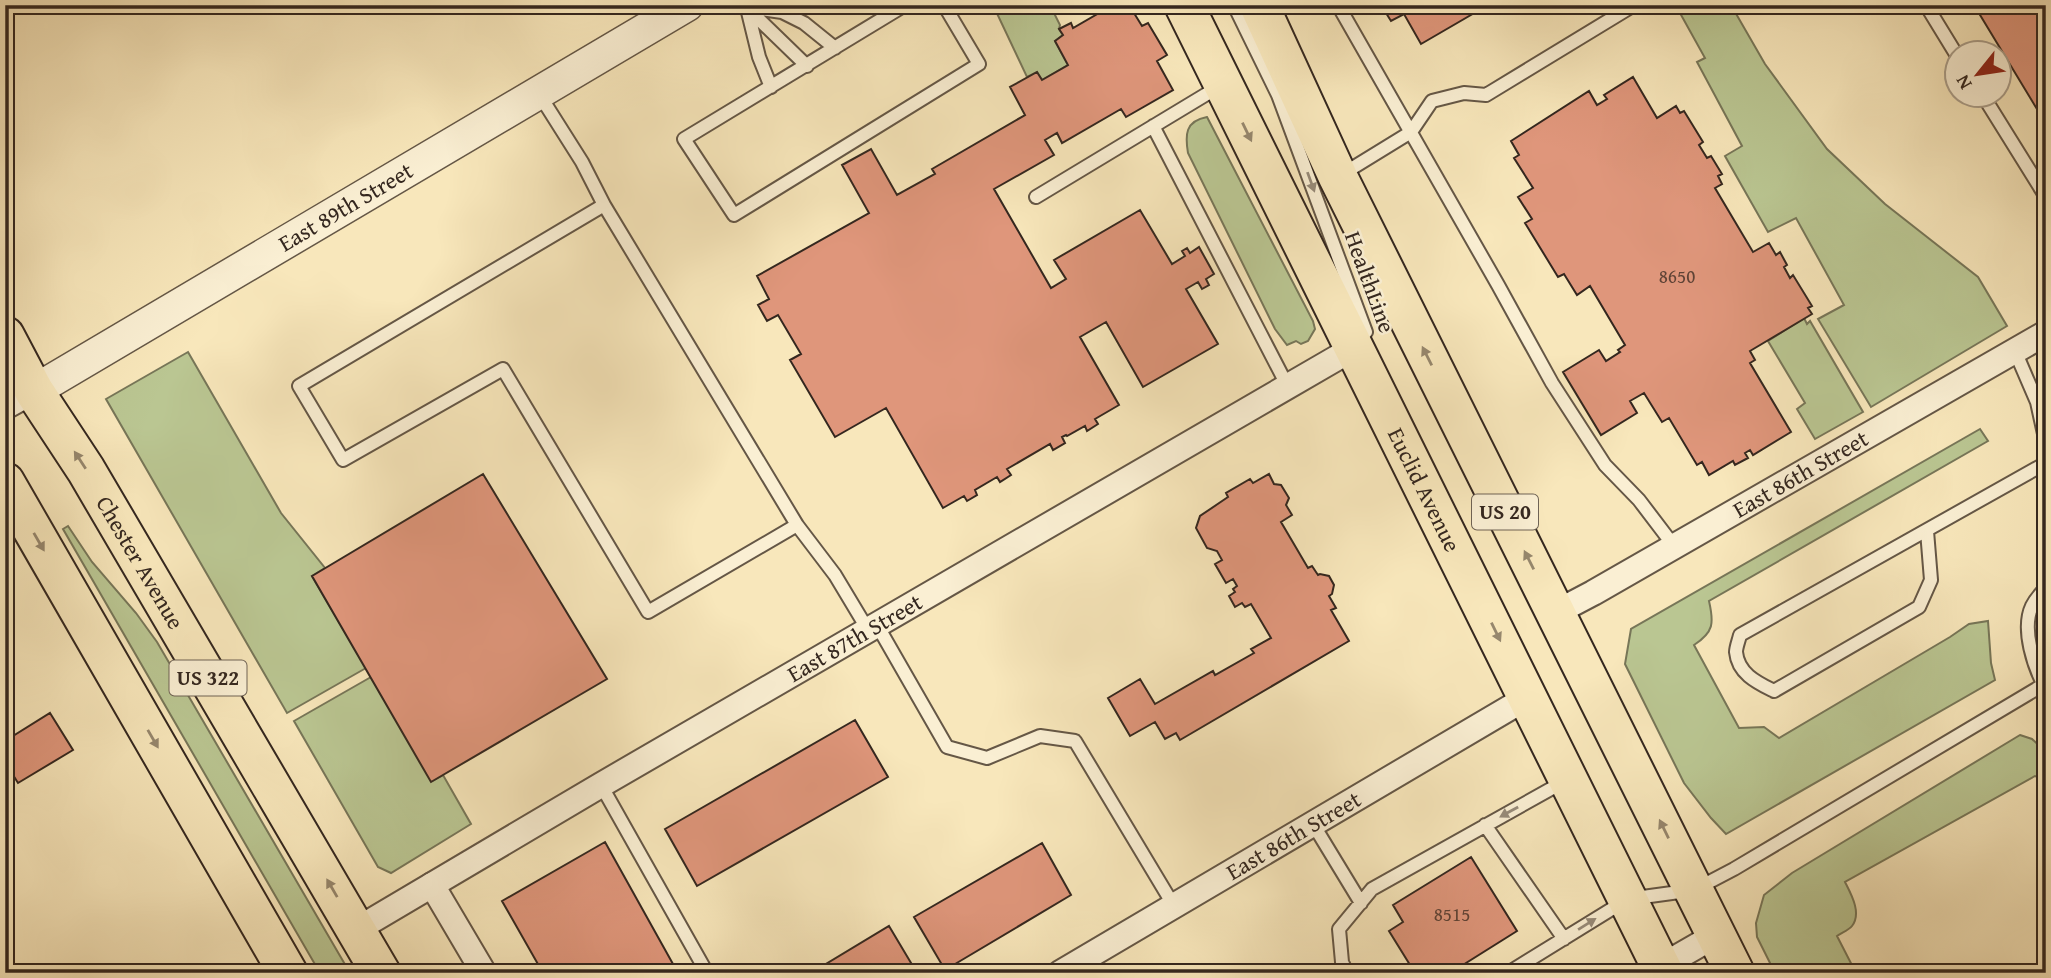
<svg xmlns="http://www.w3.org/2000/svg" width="2051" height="978" font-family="'Gentium Book Plus',serif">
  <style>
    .green { fill: #bac692; stroke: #777658; stroke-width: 2 }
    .building { fill: #df967b; stroke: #34271f; stroke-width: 2 }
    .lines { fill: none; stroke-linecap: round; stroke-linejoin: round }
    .service-casing { stroke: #655746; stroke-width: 16 }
    .minor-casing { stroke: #655746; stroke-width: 28 }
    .tertiary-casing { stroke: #655746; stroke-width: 35 }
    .primary-casing { stroke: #34271f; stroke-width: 42 }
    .service { stroke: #faefd3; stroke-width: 12 }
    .minor { stroke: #faefd3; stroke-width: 24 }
    .tertiary { stroke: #faefd3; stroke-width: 32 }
    .primary { stroke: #f8e7bb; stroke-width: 38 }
    .oneway { fill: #96876d }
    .oneway2 { fill: #978b79 }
    .labels { text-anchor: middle; stroke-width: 5; stroke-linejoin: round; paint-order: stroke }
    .number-label { font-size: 19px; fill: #5f4336 }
    .shield { fill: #faefd3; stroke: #6f6355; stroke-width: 2 }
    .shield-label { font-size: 21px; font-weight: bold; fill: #34271f }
    .street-label { font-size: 23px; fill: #34271f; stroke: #faefd3 }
  </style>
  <rect width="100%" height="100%" fill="#f8e7bb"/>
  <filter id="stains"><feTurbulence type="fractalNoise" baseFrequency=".00286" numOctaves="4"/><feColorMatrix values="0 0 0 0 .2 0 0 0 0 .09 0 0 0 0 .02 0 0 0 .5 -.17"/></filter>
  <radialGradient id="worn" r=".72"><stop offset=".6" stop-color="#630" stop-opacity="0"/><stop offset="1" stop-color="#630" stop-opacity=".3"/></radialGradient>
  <path class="green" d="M993,5H1050L1060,25L1059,29L1063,35L1055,41L1068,65L1042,80L1037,72L1027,77Z
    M1691,5H1731L1765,64L1827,149L1885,204L1978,277L2007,326L1871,407L1818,319L1844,305L1796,218L1768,232L1725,156L1742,146L1697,62L1705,58L1680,13Z
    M1207,117L1313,321L1315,329L1308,341L1301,344L1296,341L1287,345L1275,329L1188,153C1185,135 1185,121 1207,117Z
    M1804,318L1807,324L1810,321L1863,412L1815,439L1797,409L1805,403L1768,341Z
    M188,352L281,513L325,568L312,576L366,668L287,713L106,399Z
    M1980,429L1988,441L1709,601C1714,623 1714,632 1694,645L1739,728L1764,727L1779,738L1950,637L1969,624L1988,621L1991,663L1995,680L1726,834L1711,818L1684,783L1625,664L1631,629Z
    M68,526L92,562L136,613L157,642L350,973H320L63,529Z
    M371,677L432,781L443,775L471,824L391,873L378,867L294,721Z
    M2020,735L2032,739L2046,752V780L2035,776L1845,882C1851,894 1862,913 1852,926C1849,930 1841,933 1837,936L1856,973H1775L1757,937L1756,923L1764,895L1792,873Z"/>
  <path class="building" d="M1113,5H1129L1142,26L1148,23L1167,55L1157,61L1173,90L1126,117L1121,109L1062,143L1057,133L1045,140L1054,155L994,189L1051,288L1066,279L1054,260L1140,210L1172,264L1185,256L1182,251L1187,248L1190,253L1199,247L1214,274L1206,279L1209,285L1202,289L1198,282L1186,289L1218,344L1143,387L1106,322L1080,337L1119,405L1095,419L1098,424L1087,431L1085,426L1067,436L1066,435L1062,437L1065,443L1053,450L1050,444L1007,469L1011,475L1000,482L997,477L975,490L977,495L967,501L964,496L943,508L886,408L835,437L790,360L801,354L778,315L767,321L758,305L769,299L757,276L869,213L842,165L871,149L897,195L935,174L932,169L1025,115L1010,87L1037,72L1042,80L1068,65L1055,41L1063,35L1059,29L1071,23L1073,28Z
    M1381,5H1488L1421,44L1404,14L1391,21Z
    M1974,5H2046V124Z
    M1633,77L1657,118L1676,106L1680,113L1684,111L1703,142L1699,145L1707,158L1711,156L1722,174L1718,176L1722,184L1715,188L1753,252L1769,243L1776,255L1780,252L1787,265L1784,267L1790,278L1793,275L1812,306L1808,308L1812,314L1750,351L1755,360L1750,363L1791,432L1753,455L1750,450L1745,453L1748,458L1735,465L1733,461L1709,475L1702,462L1697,465L1669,418L1662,422L1644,393L1630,401L1637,413L1601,435L1563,372L1599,350L1606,361L1620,352L1618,350L1625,345L1590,286L1577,295L1564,274L1558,277L1525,223L1532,219L1518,197L1533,188L1514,158L1519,155L1511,141L1589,91L1597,105L1607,99L1604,95Z
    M483,474L607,679L431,782L312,576Z
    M1269,474L1274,484L1281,485L1289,498L1286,505L1292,515L1281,522L1308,568L1312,566L1318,575L1320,574L1329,576L1334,585L1332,594L1329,596L1336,608L1331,610L1349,641L1180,740L1176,733L1165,739L1155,722L1130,736L1108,698L1140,679L1155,704L1213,671L1215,675L1254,653L1251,649L1271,638L1251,604L1245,607L1242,603L1235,607L1229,596L1235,592L1233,589L1237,586L1233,579L1226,583L1215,564L1222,560L1217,551L1207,548L1196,528L1200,516L1228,497L1226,493L1250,479L1253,483Z
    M50,713L73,750L18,783L5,762V741Z
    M855,720L888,777L697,886L665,829Z
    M605,842L678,973H543L502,901Z
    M1042,843L1071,895L945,970L914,917Z
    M1471,857L1517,931L1450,973H1415L1389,931L1403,922L1393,905Z
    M889,926L917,973H811Z"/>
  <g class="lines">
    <g class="service-casing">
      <path id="service" d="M905,5L684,139L734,215L979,64L944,5
        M1234,5L1278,95L1366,332
        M1338,5L1498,285L1552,383L1605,465L1639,500L1674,546
        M1926,5L1956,54
        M745,6L807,66
        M747,7L782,12L804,23L835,48
        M747,8L759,57L771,87
        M539,94L582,162L604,205L299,386L343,460L503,369L648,612L797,525L835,575L868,630
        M1982,94L2046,197
        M1153,126L1288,387
        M1341,175L1411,132L1432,101L1464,93L1486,95L1634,5
        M1036,197L1220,86
        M604,205L797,525
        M2015,351L2037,402L2046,443
        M1927,531L1931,580L1919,607L1774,691C1758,683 1738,674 1736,652C1736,647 1739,640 1740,635L2046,463
        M2046,588C2041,593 2035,600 2032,606C2021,629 2034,668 2046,689
        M877,625L947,747L987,758L1040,736L1075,741L1174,906
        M601,785L707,973
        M1313,824L1361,903
        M1485,825L1564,939
        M1347,973L1342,962L1339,929L1372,889L1565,781
        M1508,973L1628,899L1694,890L1734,869L2043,685"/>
    </g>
    <g class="minor-casing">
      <g id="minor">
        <path d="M5,407L34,391"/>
        <path id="s1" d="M1555,613L1593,593L2046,333"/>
        <path d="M432,885L484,973"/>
        <path id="s2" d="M356,930L601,785L1354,348"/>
        <path id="s3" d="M1060,973L1528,697"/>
        <path d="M1650,973L1716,935"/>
      </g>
    </g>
    <g class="tertiary-casing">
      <g id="tertiary">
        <path id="s4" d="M34,391L687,5"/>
      </g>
    </g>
    <g class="primary-casing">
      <g id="primary">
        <path id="s5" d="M1184,5L1664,973"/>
        <path d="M1259,5L1338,177L1735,973"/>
        <path id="s6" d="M5,336L34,391L86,470L381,973"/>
        <path d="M5,482L288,973"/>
      </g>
    </g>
    <use href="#service" class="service"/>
    <use href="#minor" class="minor"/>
    <use href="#tertiary" class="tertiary"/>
    <use href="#primary" class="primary"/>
  </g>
  <defs><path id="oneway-solid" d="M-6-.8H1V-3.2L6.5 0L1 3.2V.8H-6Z" transform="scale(1.75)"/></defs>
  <g class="oneway">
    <use href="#oneway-solid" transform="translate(1247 132) rotate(64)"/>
    <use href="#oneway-solid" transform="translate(1427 356) rotate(-117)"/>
    <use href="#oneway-solid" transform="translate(80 460) rotate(-123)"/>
    <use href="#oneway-solid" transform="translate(39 542) rotate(60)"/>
    <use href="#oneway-solid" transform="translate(1529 560) rotate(-117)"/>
    <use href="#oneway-solid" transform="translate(1496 632) rotate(64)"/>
    <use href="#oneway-solid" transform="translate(153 739) rotate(60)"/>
    <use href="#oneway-solid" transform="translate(1664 829) rotate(-116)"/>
    <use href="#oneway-solid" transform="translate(332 888) rotate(-120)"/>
  </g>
  <g class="oneway2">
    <use href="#oneway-solid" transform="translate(1311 182) rotate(70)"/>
    <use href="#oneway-solid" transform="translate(1509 812) rotate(151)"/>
    <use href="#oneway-solid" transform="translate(1587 924) rotate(-32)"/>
  </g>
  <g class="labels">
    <g class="number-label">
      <text x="1677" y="283">8650</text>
      <text x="1452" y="921">8515</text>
    </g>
    <g class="shield">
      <rect x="1472" y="494.5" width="66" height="35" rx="5"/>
      <rect x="169.5" y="660.5" width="77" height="35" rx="5"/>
    </g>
    <g class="shield-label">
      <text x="1505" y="519">US 20</text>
      <text x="208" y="685">US 322</text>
    </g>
    <g class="street-label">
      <text dy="8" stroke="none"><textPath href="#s4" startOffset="362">East 89th Street</textPath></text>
      <text transform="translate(1370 282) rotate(70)" y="8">HealthLine</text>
      <text dy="8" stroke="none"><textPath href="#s1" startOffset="282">East 86th Street</textPath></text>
      <text dy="8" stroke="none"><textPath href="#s5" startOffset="541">Euclid Avenue</textPath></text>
      <text dy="8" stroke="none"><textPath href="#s6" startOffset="264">Chester Avenue</textPath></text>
      <text dy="8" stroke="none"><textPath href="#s2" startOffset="578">East 87th Street</textPath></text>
      <text dy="8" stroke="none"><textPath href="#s3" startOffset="271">East 86th Street</textPath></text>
    </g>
  </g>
  <rect width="2051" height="978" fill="none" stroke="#f8e7bb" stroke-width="28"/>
  <rect x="7" y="7" width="2037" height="964" fill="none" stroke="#34271f" stroke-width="3.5"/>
  <rect x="14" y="14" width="2023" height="950" fill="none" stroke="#34271f" stroke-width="2"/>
  <g transform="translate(1978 74) rotate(240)"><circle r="33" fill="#faefd3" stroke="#ab9f8b" stroke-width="2"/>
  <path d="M0-5L12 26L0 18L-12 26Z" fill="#8f2418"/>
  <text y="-10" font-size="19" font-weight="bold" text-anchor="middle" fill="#34271f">N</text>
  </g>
  <rect width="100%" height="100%" filter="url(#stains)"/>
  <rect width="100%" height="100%" fill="url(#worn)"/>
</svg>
